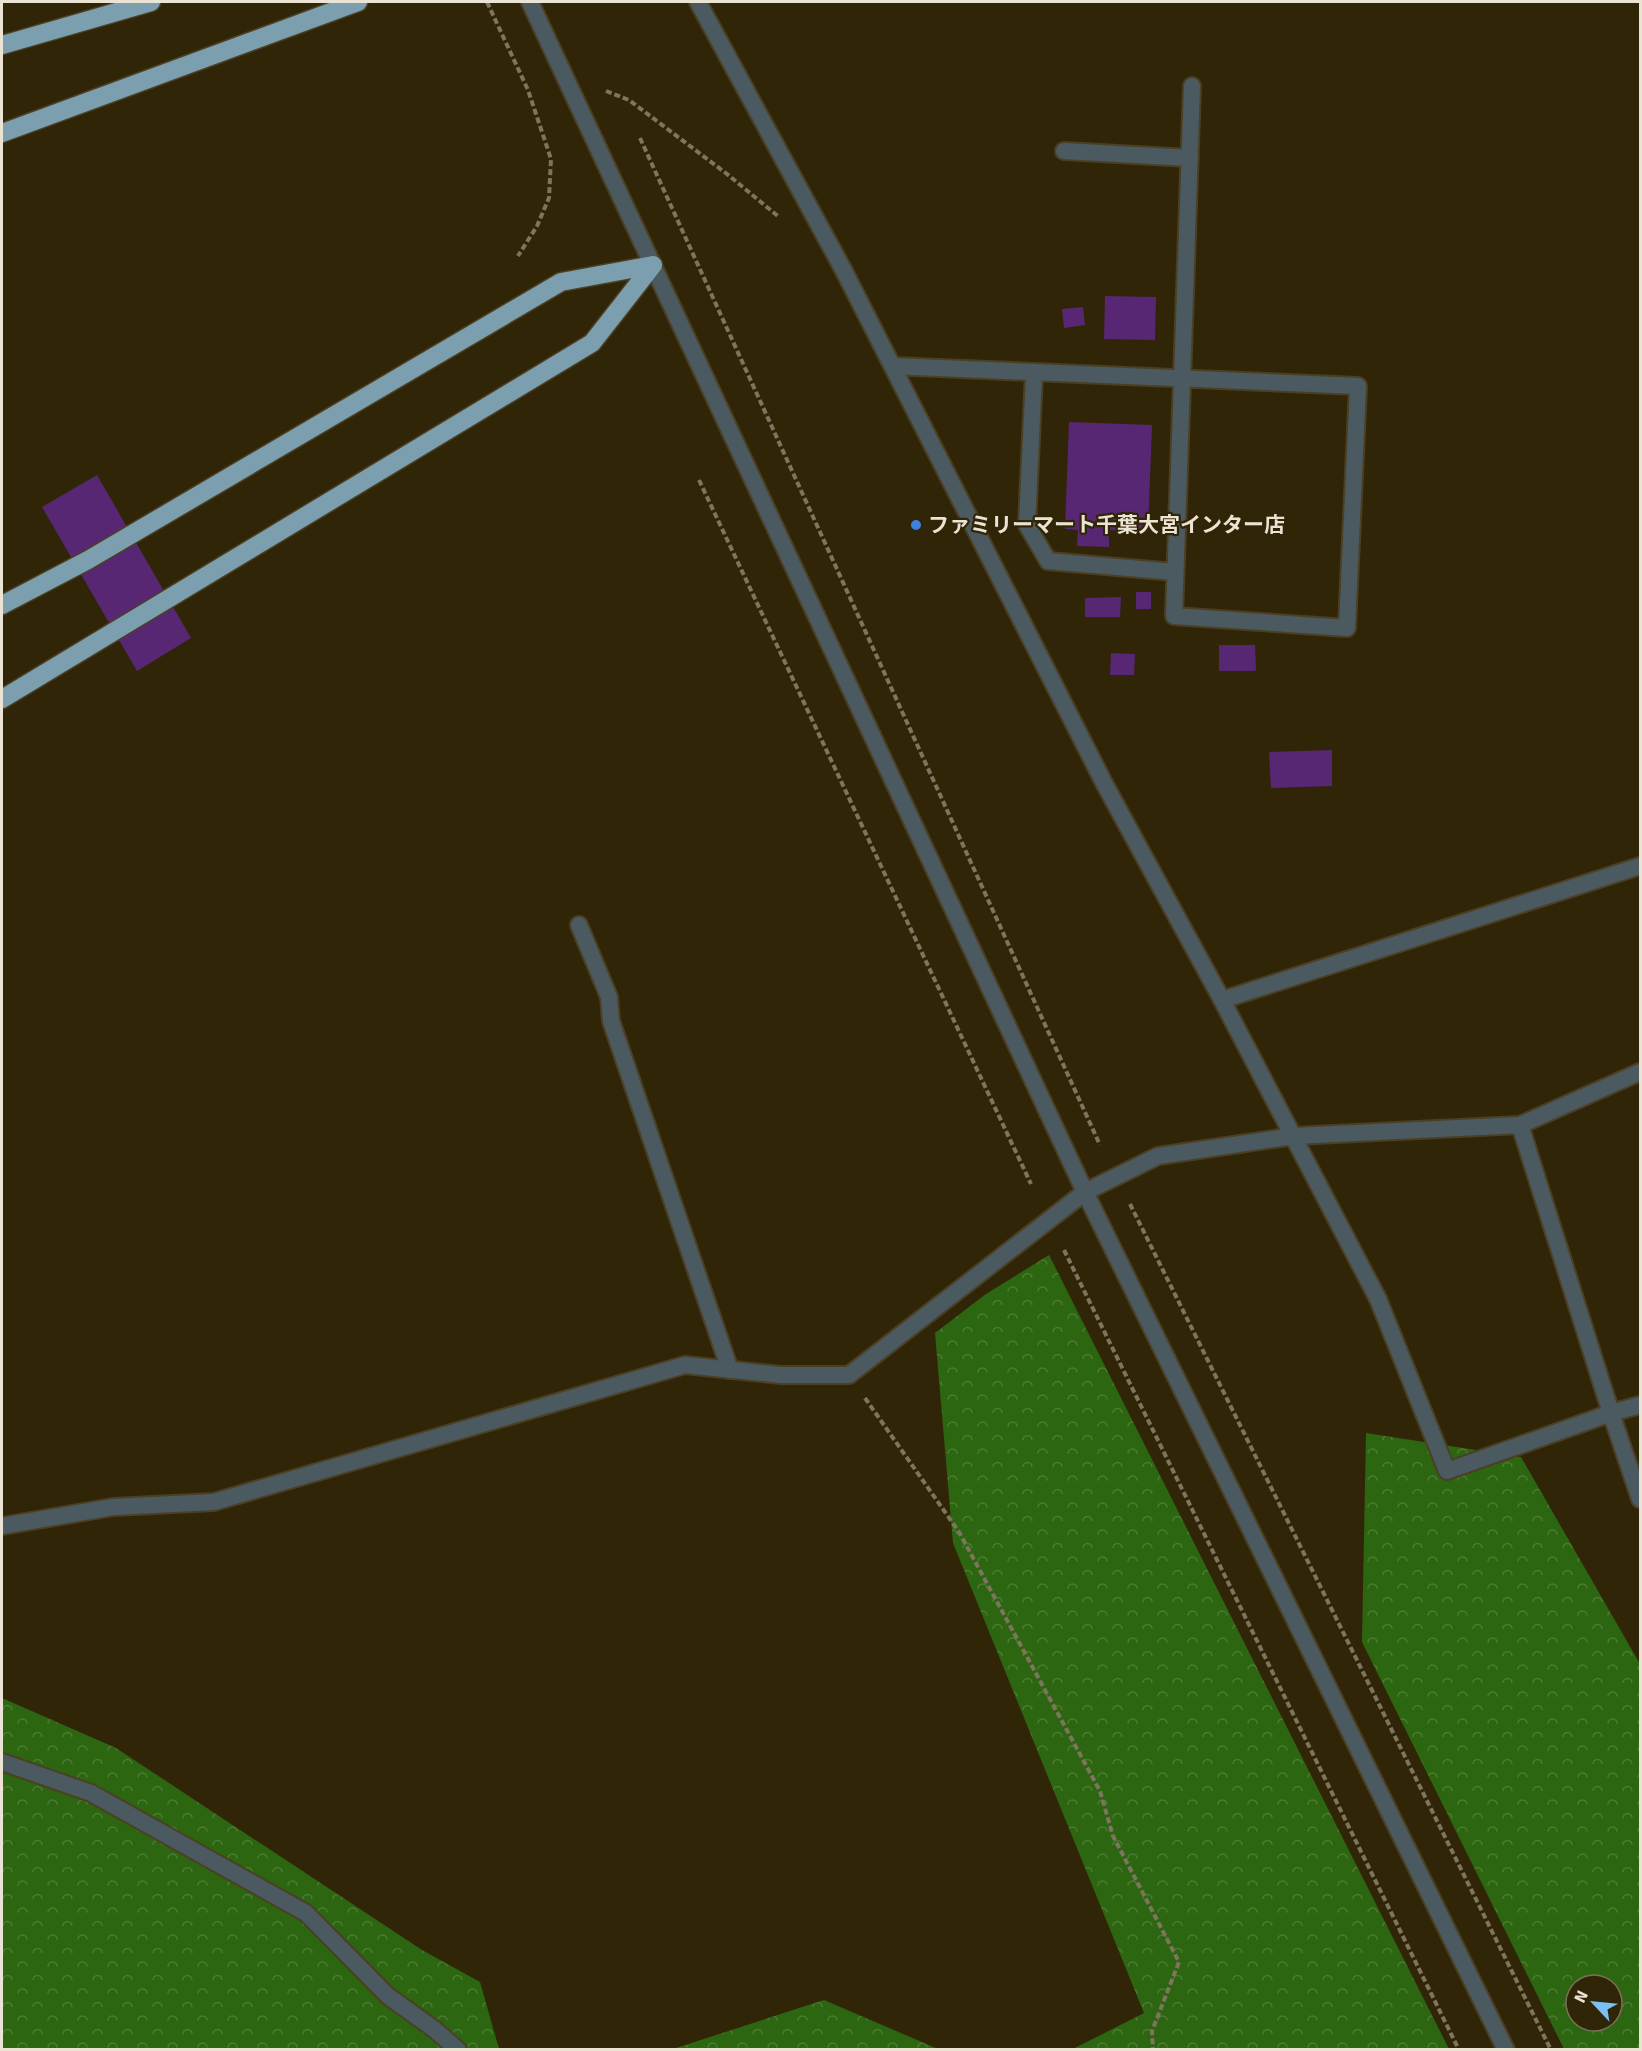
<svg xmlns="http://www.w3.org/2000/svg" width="1642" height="2051" font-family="Signika,'Noto Sans JP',sans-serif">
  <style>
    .forest { fill: url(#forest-crowns); fill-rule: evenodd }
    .building { fill: #582773 }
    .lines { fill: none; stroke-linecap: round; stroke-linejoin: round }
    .service-casing { stroke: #4b4024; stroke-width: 20 }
    .minor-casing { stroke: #4b4024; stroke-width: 20 }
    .tertiary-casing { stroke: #4b4024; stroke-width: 20 }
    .motorway-casing { stroke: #4b4024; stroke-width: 21 }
    .path { stroke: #7f745d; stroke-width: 4; stroke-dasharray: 6 3; stroke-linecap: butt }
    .service { stroke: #4b5a60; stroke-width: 16 }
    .minor { stroke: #4b5a60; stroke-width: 16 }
    .tertiary { stroke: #4b5a60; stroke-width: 16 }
    .motorway { stroke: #7b9faf; stroke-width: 18 }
    .shop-dot { fill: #3f7fe0; stroke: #312508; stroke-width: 2 }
    .labels { text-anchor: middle; stroke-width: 4.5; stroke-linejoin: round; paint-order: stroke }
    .poi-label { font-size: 21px; font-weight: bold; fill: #ebe3d3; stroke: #312508; text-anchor: start }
  </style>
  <defs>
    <pattern id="forest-crowns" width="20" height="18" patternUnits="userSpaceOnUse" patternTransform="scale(1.5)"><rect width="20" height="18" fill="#2d6611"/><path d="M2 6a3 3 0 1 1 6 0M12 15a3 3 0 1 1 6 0" fill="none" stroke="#4c7c33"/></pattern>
  </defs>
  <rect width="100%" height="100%" fill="#312508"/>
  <path class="forest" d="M1049,1255L1449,2049H1073L1144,2013L953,1543L935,1333L986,1294Z
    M1366,1433L1521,1457L1640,1664V2049H1564L1362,1642ZM1576,1985H1612V2021H1576Z
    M2,1698L116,1748L422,1950L480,1982L499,2049H2Z
    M824,2000L938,2049H673Z"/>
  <path class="building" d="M1105,296L1156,297L1155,340L1104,339Z
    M1083,307L1085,325L1064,328L1062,309Z
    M1069,422L1152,425L1148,532L1109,530V547L1077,546L1078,530L1065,529Z
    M97,475L191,638L137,671L42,507Z
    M1136,592H1151V609H1136Z
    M1121,597L1120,617H1085V598Z
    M1219,645H1255L1256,671H1219Z
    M1111,653L1135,654L1134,675H1110Z
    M1332,750V786L1271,788L1269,752Z"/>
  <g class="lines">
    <g class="service-casing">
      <path id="service" d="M1064,151L1190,158
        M893,366L1358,386L1347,628L1174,616C1180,439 1186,263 1192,86
        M1034,373L1027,525L1048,561L1175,572
        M579,925L609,997L611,1021L730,1370
        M1222,1000L1640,866"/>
    </g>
    <g class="minor-casing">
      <path id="minor" d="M698,2L844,271L1104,783L1222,1000L1378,1299L1447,1471L1611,1413L1640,1405
        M1520,1125L1611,1413L1640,1499
        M2,1526L113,1507L214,1502L685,1365L781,1375H849L1085,1192L1158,1156L1294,1136L1520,1125L1640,1072
        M2,1762L91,1793L306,1913L388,1996L434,2029L458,2050"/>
    </g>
    <g class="tertiary-casing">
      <path id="tertiary" d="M530,2L1085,1192L1506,2050"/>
    </g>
    <g class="motorway-casing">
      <path id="motorway" d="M2,45L151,2
        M2,133L358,2
        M2,605L88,560L561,282L653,265
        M2,699L592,343L653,265"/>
    </g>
    <path class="path" d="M487,2L528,90L551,159L549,198L537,226L518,256
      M606,91L629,100L727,174L779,217
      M640,138L1100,1145
      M699,480L1031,1184
      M1130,1204L1551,2050
      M1064,1250L1459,2050
      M865,1398L959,1532L1100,1791L1113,1836L1179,1962L1152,2031L1153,2050"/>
    <use href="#service" class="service"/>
    <use href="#minor" class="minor"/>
    <use href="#tertiary" class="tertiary"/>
    <use href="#motorway" class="motorway"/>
  </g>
  <circle class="shop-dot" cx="916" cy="525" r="6"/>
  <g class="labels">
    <g class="poi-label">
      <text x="928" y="532">ファミリーマート千葉大宮インター店</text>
    </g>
  </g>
  <rect width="1642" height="2051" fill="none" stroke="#ebe3d3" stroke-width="6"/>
  <g transform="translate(1594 2003) rotate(296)"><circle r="28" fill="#312508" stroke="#7b7159" stroke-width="1.5"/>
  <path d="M0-4.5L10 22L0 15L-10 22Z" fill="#79bff8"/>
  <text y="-9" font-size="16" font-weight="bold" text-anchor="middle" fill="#ebe3d3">N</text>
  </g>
</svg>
